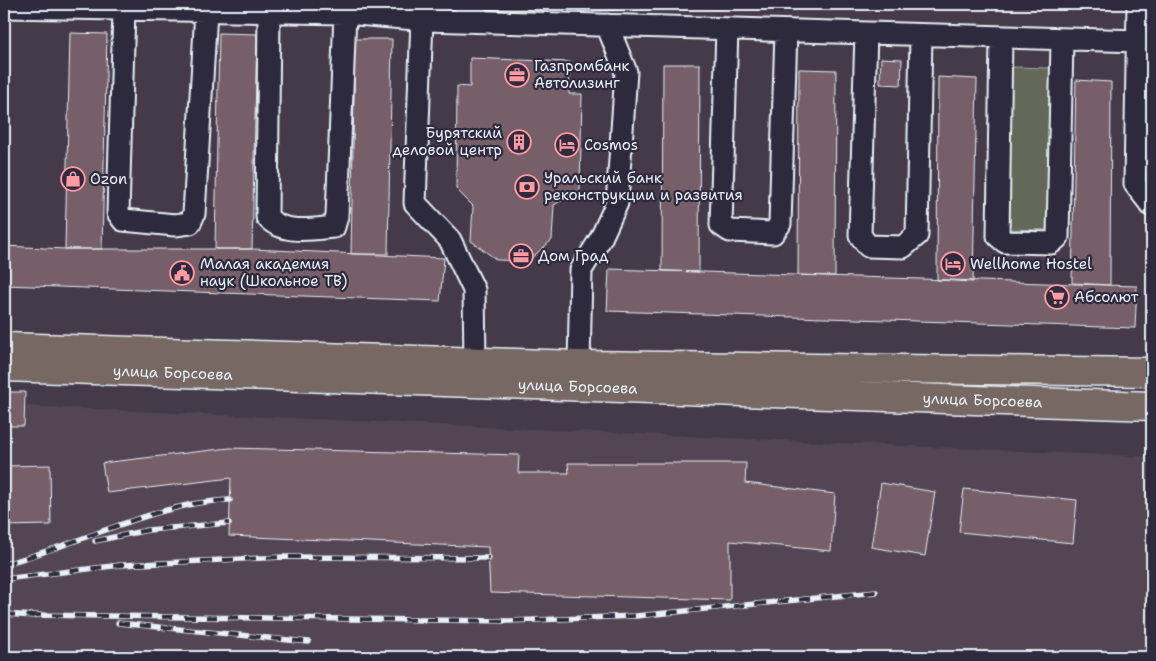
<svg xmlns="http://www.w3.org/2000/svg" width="1156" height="661" font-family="'Shantell Sans',sans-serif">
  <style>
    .built { fill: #534553 }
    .green { fill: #636759; stroke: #a6aca8 }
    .building { fill: #765e67; stroke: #e8f1f8 }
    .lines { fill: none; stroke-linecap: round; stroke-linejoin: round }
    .minor-casing { stroke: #e8f1f8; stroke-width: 25 }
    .major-casing { stroke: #e8f1f8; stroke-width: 31 }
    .minor { stroke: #2f2a3d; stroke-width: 21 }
    .major { stroke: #776864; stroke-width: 28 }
    .rail-casing { stroke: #e8f1f8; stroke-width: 5.5 }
    .rail { stroke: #2f2a3d; stroke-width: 4; stroke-dasharray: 11; stroke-linecap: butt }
    .labels { text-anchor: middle; stroke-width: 4.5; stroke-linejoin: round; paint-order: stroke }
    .poi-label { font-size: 15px; fill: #e8f1f8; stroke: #2f2a3d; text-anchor: start }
    .street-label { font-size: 15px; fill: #e8f1f8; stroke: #2f2a3d }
  </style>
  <rect width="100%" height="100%" fill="#443a4a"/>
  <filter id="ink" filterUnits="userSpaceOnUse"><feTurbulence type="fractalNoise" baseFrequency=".02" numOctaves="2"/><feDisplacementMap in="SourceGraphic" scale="10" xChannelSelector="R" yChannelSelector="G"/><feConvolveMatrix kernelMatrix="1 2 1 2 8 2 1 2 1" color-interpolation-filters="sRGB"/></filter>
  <g filter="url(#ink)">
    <path class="built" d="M4,405L1152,457V657H4Z"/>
    <path class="green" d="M349,4H544L540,23L427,20L417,7Z
      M1009,67L1052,68L1049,230L1006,229Z"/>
    <path class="building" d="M571,4H788L569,12Z
      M70,33L107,34L102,249H65Z
      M219,33L257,34L252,249H215Z
      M355,39H392L388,254H351Z
      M470,58L570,62L569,94H582L580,190L554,205L552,240L528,261L497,260L471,241L473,206L456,189L457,86L470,87Z
      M881,58L902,59L901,85L880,84Z
      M663,64H700L699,272L662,271Z
      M799,69L836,70L835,276L798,275Z
      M938,77L977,79L973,282L937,280Z
      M1076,80L1111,82L1110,285L1072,283Z
      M4,246L65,249H252L444,258L440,301L4,285Z
      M609,269L1137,286L1135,328L607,311Z
      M4,392H25L24,426H4Z
      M229,448L519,455L518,473H569L568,463H746L745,483L835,494L831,551L730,541V600L490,593L488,547L229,536L231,478L107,493L102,463Z
      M50,465L51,525L4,526V466Z
      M881,483L935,492L925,556L871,547Z
      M964,489L1077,500L1073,543L959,532Z"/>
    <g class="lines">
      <g class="minor-casing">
        <path id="minor" d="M118,4L124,9L118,213L123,220L175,225L190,223L194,214L206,11
          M464,4L482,21
          M1138,4L1135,184L1152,206
          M4,7L345,13L342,4
          M269,12L267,217C283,235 312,229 334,227L337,216L345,13L427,20L1139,41
          M422,19L415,203L450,240L474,290L475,362
          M727,29L721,225L730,231L773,233L780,224L786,31
          M866,33L860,235L868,246L903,247L917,235L921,35
          M1001,37L998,236L1005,242L1051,243L1058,237L1062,39
          M579,365L581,270L601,238L617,203L626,72L607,25"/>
      </g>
      <g class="major-casing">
        <g id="major">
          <path d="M4,347L579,365L1152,372"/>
          <path id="s1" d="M4,367L1152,406"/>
        </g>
      </g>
      <use href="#minor" class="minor"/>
      <use href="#major" class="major"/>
      <g class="rail-casing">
        <path id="rail" d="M95,541L148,530L229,523
          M4,564C66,548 126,518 188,505C201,502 216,501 230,500
          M4,579L121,565L284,557L489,558
          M4,614L35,616
          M30,615L509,621L636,616L876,592
          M118,623L309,642"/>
      </g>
      <use href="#rail" class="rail"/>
    </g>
  </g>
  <defs>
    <g id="office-ring" transform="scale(1.25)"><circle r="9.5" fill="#2f2a3d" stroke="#ff9aa2" stroke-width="1.5"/><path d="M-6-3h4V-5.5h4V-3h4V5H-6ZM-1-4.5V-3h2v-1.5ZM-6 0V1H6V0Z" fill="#ff9aa2"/></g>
    <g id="building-ring" transform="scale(1.25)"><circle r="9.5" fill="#2f2a3d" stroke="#ff9aa2" stroke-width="1.5"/><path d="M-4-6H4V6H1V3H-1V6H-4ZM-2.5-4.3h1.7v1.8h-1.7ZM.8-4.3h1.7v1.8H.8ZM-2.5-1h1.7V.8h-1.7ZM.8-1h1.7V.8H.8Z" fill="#ff9aa2"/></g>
    <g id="hotel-ring" transform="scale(1.25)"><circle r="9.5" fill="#2f2a3d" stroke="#ff9aa2" stroke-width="1.5"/><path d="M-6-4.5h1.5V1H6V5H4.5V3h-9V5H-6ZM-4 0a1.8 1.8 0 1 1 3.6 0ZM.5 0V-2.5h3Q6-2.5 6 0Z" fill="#ff9aa2"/></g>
    <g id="shop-ring" transform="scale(1.25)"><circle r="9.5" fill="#2f2a3d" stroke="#ff9aa2" stroke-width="1.5"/><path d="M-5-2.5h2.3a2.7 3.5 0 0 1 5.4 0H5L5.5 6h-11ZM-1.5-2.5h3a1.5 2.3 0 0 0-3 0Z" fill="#ff9aa2"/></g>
    <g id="bank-ring" transform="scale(1.25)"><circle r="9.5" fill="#2f2a3d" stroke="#ff9aa2" stroke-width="1.5"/><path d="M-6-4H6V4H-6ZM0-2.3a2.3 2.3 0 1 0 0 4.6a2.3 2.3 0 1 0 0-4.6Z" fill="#ff9aa2"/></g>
    <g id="civic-ring" transform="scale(1.25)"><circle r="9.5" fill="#2f2a3d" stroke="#ff9aa2" stroke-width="1.5"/><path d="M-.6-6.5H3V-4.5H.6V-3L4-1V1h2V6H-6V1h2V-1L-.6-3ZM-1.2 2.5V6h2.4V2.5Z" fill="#ff9aa2"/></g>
    <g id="supermarket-ring" transform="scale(1.25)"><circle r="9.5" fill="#2f2a3d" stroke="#ff9aa2" stroke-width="1.5"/><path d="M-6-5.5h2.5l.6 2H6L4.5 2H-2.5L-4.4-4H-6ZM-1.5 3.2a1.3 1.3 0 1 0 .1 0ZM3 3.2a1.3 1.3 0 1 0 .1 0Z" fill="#ff9aa2"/></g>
  </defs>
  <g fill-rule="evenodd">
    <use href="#office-ring" x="517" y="75"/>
    <use href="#building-ring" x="519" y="142"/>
    <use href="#hotel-ring" x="567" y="145"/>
    <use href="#shop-ring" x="73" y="179"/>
    <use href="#bank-ring" x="527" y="187"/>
    <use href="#office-ring" x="521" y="256"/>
    <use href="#hotel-ring" x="953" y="264"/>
    <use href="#civic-ring" x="182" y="273"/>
    <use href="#supermarket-ring" x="1057" y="297"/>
  </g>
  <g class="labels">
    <g class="poi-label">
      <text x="534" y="71">Газпромбанк<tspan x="534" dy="17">Автолизинг</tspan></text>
      <text x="502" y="138" text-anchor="end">Бурятский<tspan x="502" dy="17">деловой центр</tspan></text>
      <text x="584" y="150">Cosmos</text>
      <text x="544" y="183">Уральский банк<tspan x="544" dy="17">реконструкции и развития</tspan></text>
      <text x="90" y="184">Ozon</text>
      <text x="538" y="261">Дом Град</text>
      <text x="200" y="269">Малая академия<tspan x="200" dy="17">наук (Школьное ТВ)</tspan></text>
      <text x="970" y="269">Wellhome Hostel</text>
      <text x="1074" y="302">Абсолют</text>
    </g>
    <g class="street-label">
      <text dy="5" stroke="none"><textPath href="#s1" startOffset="169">улица Борсоева</textPath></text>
      <text dy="5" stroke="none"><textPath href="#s1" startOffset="574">улица Борсоева</textPath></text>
      <text dy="5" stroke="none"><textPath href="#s1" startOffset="979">улица Борсоева</textPath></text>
    </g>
  </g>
  <rect width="1156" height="661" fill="none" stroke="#2f2a3d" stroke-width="20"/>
  <rect x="10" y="10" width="1136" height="641" fill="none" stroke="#e8f1f8" stroke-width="2" filter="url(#ink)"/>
</svg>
